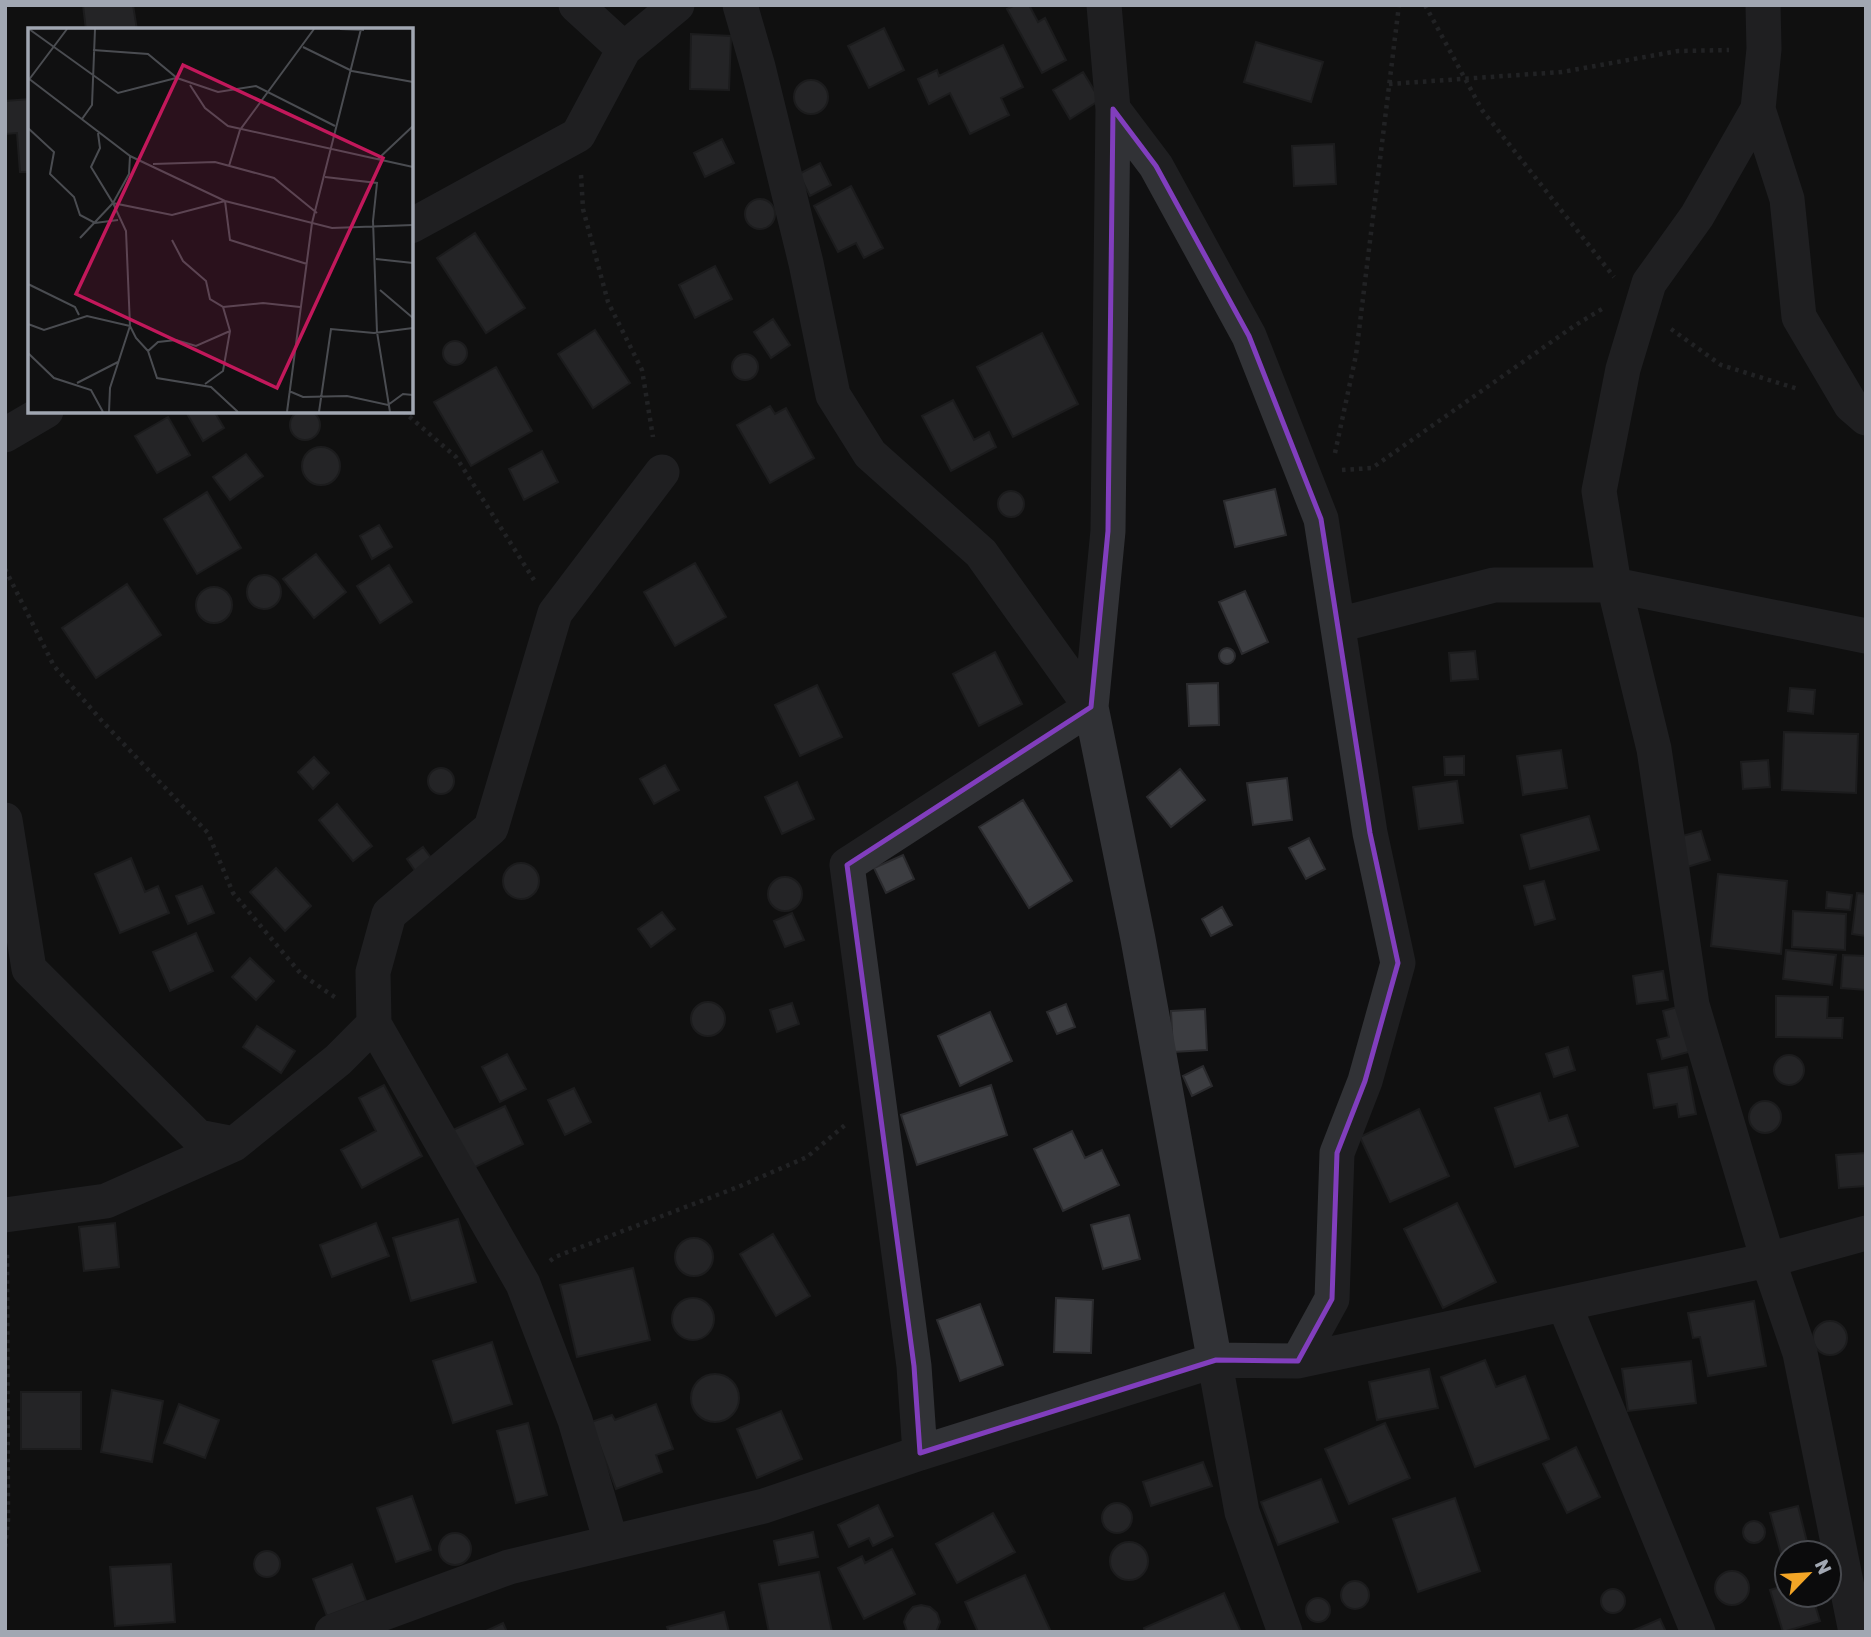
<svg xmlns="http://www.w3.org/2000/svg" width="1871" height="1637" font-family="Rubik,sans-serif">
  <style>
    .building { fill: #3c3d41; stroke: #2a2a2d; stroke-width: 2 }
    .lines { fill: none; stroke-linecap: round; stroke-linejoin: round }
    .path { stroke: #37393d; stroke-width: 4.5; stroke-dasharray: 3.5 5; stroke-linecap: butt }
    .minor { stroke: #313236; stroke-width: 35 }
    .marked { fill: none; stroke: #813ebd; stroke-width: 5; stroke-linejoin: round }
    .inset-road { fill: none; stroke: #4a4c51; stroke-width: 2 }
    .view { fill: #c2185b; fill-opacity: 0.15; stroke: #c2185b; stroke-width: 3.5 }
    .inset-edge { fill: none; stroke: #a1a7b2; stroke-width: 3.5 }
  </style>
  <rect width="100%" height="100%" fill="#101011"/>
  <path class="building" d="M83,5H133L137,30H86Z
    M1015,5H1029L1038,22L1045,18L1066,60L1042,73L1007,9Z
    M884,28L904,70L869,88L848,46Z
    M691,34L731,36L729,90L690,89Z
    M1256,42L1323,62L1311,102L1244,82Z
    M1003,45L1023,87L1001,98L1009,115L970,134L950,93L929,104L918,79L937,70L939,76Z
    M1083,72L1100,100L1070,119L1053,90Z
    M794 97a17 17 0 1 1 34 0a17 17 0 1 1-34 0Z
    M30,99V172H20L17,133L5,134V101Z
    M722,139L734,163L705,177L694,153Z
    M1334,144L1336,184L1294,186L1292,146Z
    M820,163L831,185L810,196L799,174Z
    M851,186L883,248L864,258L856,243L838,252L814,206Z
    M745 214a15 15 0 1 1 30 0a15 15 0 1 1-30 0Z
    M475,233L525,308L486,333L437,258Z
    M715,266L732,299L695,318L679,285Z
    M773,319L790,345L771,358L754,332Z
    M595,330L630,383L593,408L558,354Z
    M1042,333L1078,404L1013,437L977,367Z
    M443 353a12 12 0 1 1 24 0a12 12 0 1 1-24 0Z
    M732 367a13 13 0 1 1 26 0a13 13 0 1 1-26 0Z
    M496,367L532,431L471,466L434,402Z
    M953,400L974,440L989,432L996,447L951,471L922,416Z
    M770,406L775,414L786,408L814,458L770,483L737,425Z
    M290 425a15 15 0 1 1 30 0a15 15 0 1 1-30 0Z
    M214,411L224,428L203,441L186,412Z
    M168,417L190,455L157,473L135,436Z
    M302 466a19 19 0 1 1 38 0a19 19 0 1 1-38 0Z
    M542,451L558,482L524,500L509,469Z
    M246,454L263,476L230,500L213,477Z
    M1275,489L1286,535L1235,547L1224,501Z
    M998 504a13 13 0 1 1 26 0a13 13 0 1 1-26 0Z
    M207,492L241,548L197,574L164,519Z
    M379,525L392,547L372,559L360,536Z
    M316,554L346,592L314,618L283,579Z
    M695,563L726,617L675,646L644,592Z
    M389,565L412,602L380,623L357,586Z
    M247 592a17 17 0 1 1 34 0a17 17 0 1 1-34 0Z
    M127,584L161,635L96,678L62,628Z
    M196 605a18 18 0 1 1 36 0a18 18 0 1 1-36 0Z
    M1245,591L1268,642L1242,654L1219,602Z
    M1219 656a8 8 0 1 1 16 0a8 8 0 1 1-16 0Z
    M1475,651L1478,679L1451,681L1449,653Z
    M995,652L1022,704L979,726L953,674Z
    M1218,683L1219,725L1189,726L1187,684Z
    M817,685L842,737L800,756L775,705Z
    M1790,688L1815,690L1813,714L1788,711Z
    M1784,732L1858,734L1856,793L1782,790Z
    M1561,750L1567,788L1523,795L1517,756Z
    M1464,756V775H1445L1444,757Z
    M314,757L329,773L313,789L298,772Z
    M1768,760L1770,787L1743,789L1741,762Z
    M665,765L679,790L654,804L640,779Z
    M428 781a13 13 0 1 1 26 0a13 13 0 1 1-26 0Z
    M1180,769L1205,800L1171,827L1147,797Z
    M1287,778L1292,820L1253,825L1247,783Z
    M1457,781L1463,823L1419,829L1413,787Z
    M797,782L814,819L782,834L765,797Z
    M1023,800L1072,881L1029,908L979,827Z
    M337,804L372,846L353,861L319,820Z
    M1589,816L1599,850L1530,869L1521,835Z
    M1701,831L1710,860L1684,868L1675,838Z
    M1309,838L1325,869L1306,879L1289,848Z
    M423,847L435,863L418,875L407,859Z
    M903,855L914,879L886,893L874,868Z
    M131,858L145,892L158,886L169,913L120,933L95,874Z
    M503 881a18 18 0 1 1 36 0a18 18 0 1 1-36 0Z
    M276,868L311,906L285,931L250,892Z
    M1718,874L1787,881L1781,954L1711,946Z
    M768 894a17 17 0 1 1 34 0a17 17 0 1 1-34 0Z
    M1544,881L1555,919L1535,925L1524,886Z
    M202,886L214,913L188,924L176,896Z
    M1827,892L1852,895L1850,910L1826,908Z
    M1857,893L1866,894V936L1852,934Z
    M1222,907L1232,925L1211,936L1202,919Z
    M1793,911L1846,914L1845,950L1792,947Z
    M662,912L675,929L651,947L638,929Z
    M792,913L804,940L785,947L774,921Z
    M196,933L213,971L170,991L153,952Z
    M1786,950L1836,955L1832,985L1783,979Z
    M1843,955L1866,956V990L1841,988Z
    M250,958L274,981L256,1000L232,977Z
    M1663,971L1668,1000L1637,1004L1633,976Z
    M1776,996L1828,997L1827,1018H1843L1842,1038L1776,1037Z
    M691 1019a17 17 0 1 1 34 0a17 17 0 1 1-34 0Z
    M792,1003L799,1024L777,1032L770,1010Z
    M1066,1004L1075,1027L1057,1034L1047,1012Z
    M1681,1006L1692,1051L1662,1059L1657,1040L1669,1037L1663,1011Z
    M1205,1009L1207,1050L1173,1052L1171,1011Z
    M990,1012L1012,1061L960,1086L938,1036Z
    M257,1026L295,1051L281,1073L243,1047Z
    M1568,1047L1575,1070L1554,1077L1546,1054Z
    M507,1054L526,1089L500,1102L482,1067Z
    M1774 1070a15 15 0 1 1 30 0a15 15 0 1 1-30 0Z
    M1203,1066L1212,1086L1192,1096L1183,1076Z
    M1687,1067L1696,1114L1679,1117L1677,1104L1654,1108L1648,1074Z
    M384,1085L422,1156L362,1188L341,1150L376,1131L359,1098Z
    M991,1085L1007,1135L917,1165L901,1115Z
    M574,1088L591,1122L565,1135L548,1100Z
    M1540,1093L1549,1121L1567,1115L1578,1146L1515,1167L1495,1108Z
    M1749 1117a16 16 0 1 1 32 0a16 16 0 1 1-32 0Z
    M505,1106L523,1144L471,1169L453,1130Z
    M1419,1109L1449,1176L1390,1202L1360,1137Z
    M1072,1131L1085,1158L1102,1150L1119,1185L1063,1211L1034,1149Z
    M1866,1153V1186L1839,1188L1836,1155Z
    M1457,1203L1496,1282L1443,1308L1404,1229Z
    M1129,1215L1140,1259L1103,1269L1091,1225Z
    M458,1219L476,1282L411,1301L393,1238Z
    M115,1223L119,1267L84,1271L79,1227Z
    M376,1223L389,1256L332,1277L320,1245Z
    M773,1234L810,1296L776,1316L740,1254Z
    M675 1257a19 19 0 1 1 38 0a19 19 0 1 1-38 0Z
    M633,1268L650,1340L577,1357L560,1285Z
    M672 1319a21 21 0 1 1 42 0a21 21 0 1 1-42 0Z
    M1056,1298L1093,1300L1091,1353L1054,1352Z
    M1754,1301L1766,1366L1708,1376L1700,1337L1693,1338L1688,1313Z
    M980,1304L1003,1365L960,1381L937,1320Z
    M1813 1338a17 17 0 1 1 34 0a17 17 0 1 1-34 0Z
    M492,1342L512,1404L453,1423L433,1361Z
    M1485,1360L1496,1387L1525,1376L1549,1439L1475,1467L1441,1377Z
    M1691,1361L1696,1403L1628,1411L1622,1369Z
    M1429,1369L1438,1408L1377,1420L1369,1382Z
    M691 1398a24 24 0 1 1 48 0a24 24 0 1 1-48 0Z
    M112,1390L163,1401L152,1462L101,1452Z
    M21,1392H81V1449H21Z
    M179,1404L219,1420L205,1458L164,1443Z
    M656,1404L673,1449L656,1455L662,1472L616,1489L591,1422L612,1415L615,1420Z
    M781,1411L802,1459L757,1478L737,1429Z
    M528,1423L547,1495L516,1503L497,1431Z
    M1385,1423L1410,1478L1349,1504L1325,1449Z
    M1576,1447L1600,1497L1567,1513L1543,1464Z
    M1203,1462L1212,1486L1151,1506L1143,1482Z
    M1321,1479L1338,1522L1278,1545L1261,1502Z
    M412,1496L431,1550L396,1562L377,1508Z
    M1455,1498L1480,1571L1418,1592L1393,1519Z
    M1102 1518a15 15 0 1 1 30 0a15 15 0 1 1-30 0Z
    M878,1505L893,1536L873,1546L869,1538L849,1547L838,1525Z
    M1798,1506L1809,1550L1787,1553V1556L1782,1557L1770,1513Z
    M993,1513L1015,1552L957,1583L936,1544Z
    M1743 1532a11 11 0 1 1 22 0a11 11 0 1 1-22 0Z
    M813,1532L818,1557L779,1565L774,1541Z
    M439 1549a16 16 0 1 1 32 0a16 16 0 1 1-32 0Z
    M1110 1561a19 19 0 1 1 38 0a19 19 0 1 1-38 0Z
    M892,1549L915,1594L864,1619L838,1568L862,1556L865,1563Z
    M254 1564a13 13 0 1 1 26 0a13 13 0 1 1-26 0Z
    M171,1564L175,1622L115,1626L110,1567Z
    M352,1564L366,1601L327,1616L313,1579Z
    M1715 1588a17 17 0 1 1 34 0a17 17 0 1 1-34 0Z
    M819,1572L832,1632H769L759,1584Z
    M1025,1575L1051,1632H978L965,1602Z
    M1341 1595a14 14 0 1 1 28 0a14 14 0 1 1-28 0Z
    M1787,1585V1595H1812L1820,1621L1783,1632L1770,1590Z
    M1601 1601a12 12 0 1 1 24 0a12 12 0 1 1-24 0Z
    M1224,1593L1241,1632H1145L1144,1628Z
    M1306 1610a12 12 0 1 1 24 0a12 12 0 1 1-24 0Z
    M921,1605L930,1607L937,1613L940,1622L936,1632L907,1631L904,1622L907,1614L913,1607Z
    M724,1612L729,1632H669L667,1627Z
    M1660,1619L1666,1632H1630Z
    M503,1623L507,1632H484Z"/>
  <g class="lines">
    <path class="path" d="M1425,5L1482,110L1614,277
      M1389,84L1562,72L1678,51L1729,50
      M581,175L583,209L608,302L642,370L653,437
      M1671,329L1721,365L1798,389
      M403,411L456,457L534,580
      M1335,453L1356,355L1399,5
      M1342,470L1372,468L1574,326L1602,309
      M5,569L54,666L102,721L208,833L233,893L301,974L336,998
      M550,1261L555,1257L738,1187L807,1157L845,1125
      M5,1547L8,1520L7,1250"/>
    <path class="minor" d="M576,5L624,49
      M740,5L758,67L806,263L833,395L870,454L981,553L1091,707
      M1104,5L1113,109L1108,531L1091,707L1138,939L1242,1512L1285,1632
      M1763,5L1764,49L1758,109L1787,199L1799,317L1851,405L1866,418
      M1113,109L1156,166L1249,336L1321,519L1370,833L1398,963L1365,1081L1337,1153L1332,1299L1298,1361
      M1758,109L1697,216L1649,283L1623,369L1599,491L1614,585L1654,749L1692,1005L1768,1260L1800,1353L1856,1632
      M411,226L578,135L624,49L677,5
      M5,435L46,411
      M1338,625L1494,585H1614L1866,636
      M5,820L29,969L198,1137L234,1144
      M374,1024L523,1284L575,1420L611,1542
      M5,1215L106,1201L234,1144L338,1060L374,1024L373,972L389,914L491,828L555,613L662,472
      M1564,1304L1698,1632
      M920,1453L914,1366L847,865L1091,707
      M332,1632L509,1567L764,1506L920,1453L1216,1360L1298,1361L1768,1260L1866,1233"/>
  </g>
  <path d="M0 0H1871V1637H0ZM1113,109L1156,166L1249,336L1321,519L1370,833L1398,963L1365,1081L1337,1153L1332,1299L1298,1361L1216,1360L920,1453L914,1366L847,865L1091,707L1108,531Z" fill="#101011" fill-opacity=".55" fill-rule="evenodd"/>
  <path class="marked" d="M1113,109L1156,166L1249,336L1321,519L1370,833L1398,963L1365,1081L1337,1153L1332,1299L1298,1361L1216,1360L920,1453L914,1366L847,865L1091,707L1108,531Z"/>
  <g transform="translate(28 28)">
    <rect width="385" height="385" fill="#101011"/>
    <path class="inset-road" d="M1,1L90,65L148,50M312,1L336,2M275,19L324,43L385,54M65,22L120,26L149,50L190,64L228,58L307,98M0,50L102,128L101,146L85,175L98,203L102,298L108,310L120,323L130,314L148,312L168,318L202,303M0,53L39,1M162,57L177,80L200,98L385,139M54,91L64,77L67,1M0,100L26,124L22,146L46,169L52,187L67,195L90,192M70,105L72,120L63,139L85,175L144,187L197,173M102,128L197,173L304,200L385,197M350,131L385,98M125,136L187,134L246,150L289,185M201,138L212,102L286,1M297,149L349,155L345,193L349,304L362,384M197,173L202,212L279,236M52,210L85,175M144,212L155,233L178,253L182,271L195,279L202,303L195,343L177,356M348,231L385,235M0,256L47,279L51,287M352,262L385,290M195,279L235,275L272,279M0,296L16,302L59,288L102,298M120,323L129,350L183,359L210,384M0,325L26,350L63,362L75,384M49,355L90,334M261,363L275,369L319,368L360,377L375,366L385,367M81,384L82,360L102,298M259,384L284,195L333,1M291,384L303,301L346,305L385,300"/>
    <path class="view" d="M155,37L355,130L249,360L48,266Z"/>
    <rect width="385" height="385" class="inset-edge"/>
  </g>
  <rect width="1871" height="1637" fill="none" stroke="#a1a7b2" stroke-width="14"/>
  <g transform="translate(1808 1574) rotate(65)"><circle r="33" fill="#0b0b0c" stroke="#47494e" stroke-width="2"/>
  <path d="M0-5L12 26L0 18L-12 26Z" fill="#f3a526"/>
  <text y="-10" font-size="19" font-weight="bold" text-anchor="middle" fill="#a1a7b2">N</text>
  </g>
</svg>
